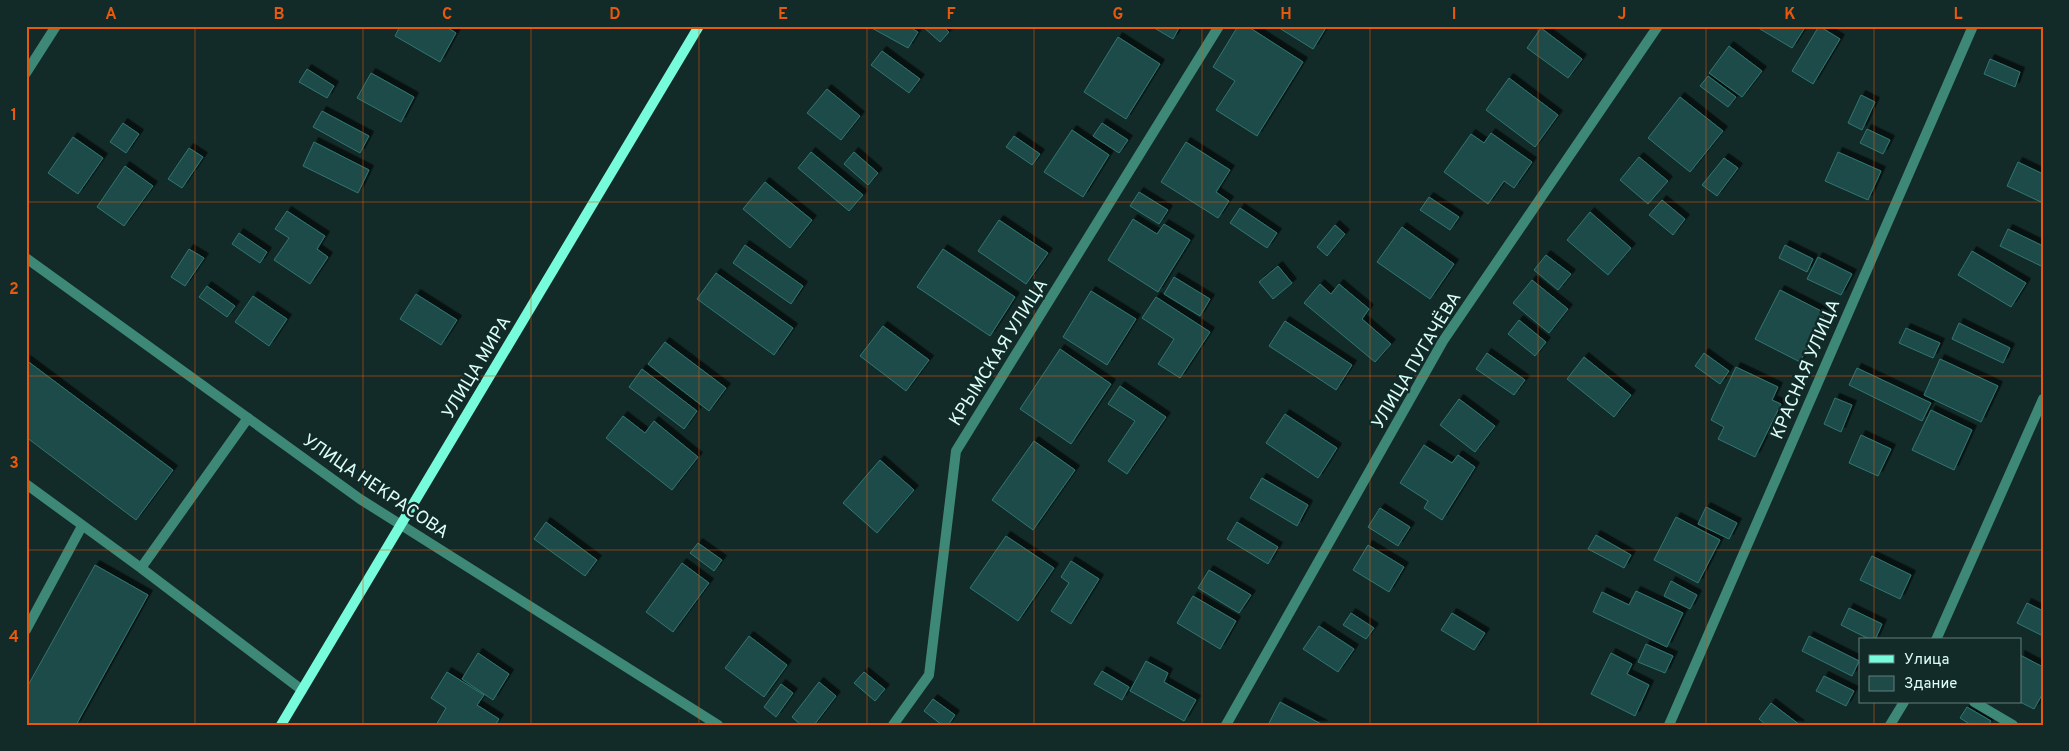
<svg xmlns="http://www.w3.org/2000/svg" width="2069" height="751" font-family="Overpass,sans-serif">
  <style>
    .building { fill: #1e4b48; stroke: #317671; filter: url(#shadow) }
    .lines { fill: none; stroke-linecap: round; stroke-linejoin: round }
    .lane { stroke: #3e8877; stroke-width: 10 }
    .street { stroke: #3e8877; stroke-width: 10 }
    .secondary { stroke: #76fbdb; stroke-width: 10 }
    .grid { fill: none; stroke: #e8590c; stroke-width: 1; stroke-opacity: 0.55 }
    .labels { text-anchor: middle; stroke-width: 5; stroke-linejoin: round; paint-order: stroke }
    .street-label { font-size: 18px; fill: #dcfef9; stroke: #122a28 }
    .neatline { fill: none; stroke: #e8590c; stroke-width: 2 }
    .grid-label { font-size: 16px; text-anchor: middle; font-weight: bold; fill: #e8590c }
  </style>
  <defs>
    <filter id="shadow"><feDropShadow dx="4.5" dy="-4.5" stdDeviation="0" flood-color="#0009"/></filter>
  </defs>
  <rect width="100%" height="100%" fill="#122a28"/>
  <path class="building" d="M400,26H445L456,33L440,62L395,36Z
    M908,26L918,32L908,48L870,27Z
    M922,26H943L949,32L940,42Z
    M1151,26H1180L1173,39Z
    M1238,26H1247L1303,62L1257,136L1216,110L1235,81L1213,67Z
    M1276,26H1327L1313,49Z
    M1755,26H1799L1804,29L1792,48Z
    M1819,26L1840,39L1813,84L1792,71Z
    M1541,28L1582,59L1568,78L1527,48Z
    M1118,37L1160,64L1126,119L1084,92Z
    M1729,46L1762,71L1742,97L1709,73Z
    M882,51L920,79L909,93L871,65Z
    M1990,59L2020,72L2015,87L1984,74Z
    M307,69L334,86L327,98L299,82Z
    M371,73L414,97L401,122L357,98Z
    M1708,76L1736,97L1728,107L1700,86Z
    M1509,78L1558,115L1535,147L1486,110Z
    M827,89L860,116L841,140L807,113Z
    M1861,95L1875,102L1862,130L1848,123Z
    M1680,97L1723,131L1690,172L1648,138Z
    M322,111L369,136L360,153L313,127Z
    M123,123L139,134L126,153L110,142Z
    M1102,123L1128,140L1119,153L1093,136Z
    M1867,129L1890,140L1883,154L1860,143Z
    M1072,130L1109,155L1083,197L1044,172Z
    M1491,133L1532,162L1514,188L1504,181L1488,204L1444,172L1471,134L1484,143Z
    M1014,136L1040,154L1032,165L1006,147Z
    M73,137L103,158L78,194L48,173Z
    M314,142L369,170L358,193L303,166Z
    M1186,142L1230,170L1216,192L1229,201L1218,218L1161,182Z
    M189,148L203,157L182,188L168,179Z
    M811,152L863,195L849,211L798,168Z
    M854,152L878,173L868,185L844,164Z
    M1838,152L1881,171L1868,200L1825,181Z
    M1639,157L1668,181L1648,204L1620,180Z
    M1724,158L1738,168L1717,196L1702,185Z
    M2018,162L2043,174V203L2007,186Z
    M125,166L153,186L124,226L97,207Z
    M765,182L812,220L790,248L743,209Z
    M1139,192L1168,210L1159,224L1130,206Z
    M1429,197L1459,217L1450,230L1420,210Z
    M1662,200L1685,219L1673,235L1649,215Z
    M1240,208L1277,233L1267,248L1230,223Z
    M287,211L325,236L317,249L328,257L310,284L274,260L289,238L275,229Z
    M1590,212L1631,248L1608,275L1567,240Z
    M1133,219L1157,234L1164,224L1190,240L1158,292L1108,260Z
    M999,220L1048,253L1026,284L978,251Z
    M1335,225L1345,234L1327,256L1317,247Z
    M1402,227L1454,264L1430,299L1377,262Z
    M2008,229L2043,246V262L2041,266L2000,246Z
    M239,233L267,252L260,263L232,244Z
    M745,245L803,286L791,304L733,263Z
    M1785,245L1813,259L1807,272L1779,258Z
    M189,249L204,258L185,286L171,277Z
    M943,249L1015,297L990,336L917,287Z
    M1972,251L2026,283L2011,307L1958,275Z
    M1546,255L1571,274L1558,290L1534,270Z
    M1818,257L1852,274L1841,295L1807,279Z
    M1278,266L1292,283L1273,299L1259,282Z
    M716,273L793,328L774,355L697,299Z
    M1174,277L1210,299L1200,316L1164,294Z
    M1532,280L1568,309L1549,333L1513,303Z
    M1320,284L1331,294L1339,284L1369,309L1362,319L1391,344L1375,362L1304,303Z
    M207,286L235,306L227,317L199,297Z
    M1780,290L1825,313L1800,362L1755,339Z
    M1091,291L1136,319L1107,365L1063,337Z
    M416,294L457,320L441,345L400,319Z
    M253,296L287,319L269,346L235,322Z
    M1156,297L1210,332L1180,378L1158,364L1174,339L1142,318Z
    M1519,320L1546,342L1535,356L1508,334Z
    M1285,321L1352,365L1336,390L1269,346Z
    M1959,323L2010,348L2003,363L1952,339Z
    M883,326L929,360L906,391L860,356Z
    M1906,328L1940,343L1933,358L1899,343Z
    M665,342L726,388L709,411L648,364Z
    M1060,349L1111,384L1071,444L1020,409Z
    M1487,353L1525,380L1514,395L1476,369Z
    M1704,353L1729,371L1720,384L1695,366Z
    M1584,357L1631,395L1614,417L1567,379Z
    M1940,359L1998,386L1981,422L1924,395Z
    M26,360L173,470L136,520L26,437Z
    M1736,367L1778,387L1772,400L1781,404L1755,457L1718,439L1724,427L1711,420Z
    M1857,368L1931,403L1922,421L1849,385Z
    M642,369L697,411L684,429L629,387Z
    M1120,386L1166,417L1127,474L1108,461L1135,421L1108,404Z
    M1835,398L1852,405L1841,432L1824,424Z
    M1459,399L1495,426L1475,452L1440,425Z
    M1931,410L1972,430L1954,470L1912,450Z
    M1285,414L1337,448L1318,478L1266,443Z
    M623,416L645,433L654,421L698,457L672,490L606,438Z
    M1861,435L1891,449L1878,476L1849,463Z
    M1034,441L1075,470L1033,530L992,500Z
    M1424,445L1452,463L1458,455L1475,467L1442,520L1424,508L1428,501L1400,483Z
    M880,460L914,490L877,533L843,503Z
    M1262,478L1308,505L1297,526L1250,498Z
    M1706,507L1737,523L1729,539L1698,524Z
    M1380,508L1410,527L1398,546L1368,527Z
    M1676,517L1720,540L1698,583L1654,560Z
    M546,522L597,560L585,576L534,539Z
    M1237,522L1278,547L1268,564L1227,539Z
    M1596,535L1631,555L1624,568L1588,549Z
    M1006,536L1054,568L1018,621L970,588Z
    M698,543L722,560L714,571L690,553Z
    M1368,545L1404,567L1389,592L1353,570Z
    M1872,556L1911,575L1900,599L1860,580Z
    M1071,561L1099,579L1071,624L1051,611L1069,583L1061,577Z
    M682,563L709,583L673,632L646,612Z
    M95,565L148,595L76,725H26V689Z
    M1209,570L1251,595L1239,613L1198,588Z
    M1671,581L1697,595L1690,609L1664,596Z
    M1636,591L1683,613L1667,647L1593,612L1602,592L1629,605Z
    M1193,596L1236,621L1220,649L1177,623Z
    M2027,603L2043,611V636L2017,623Z
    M1849,608L1882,624L1875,640H1871L1841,625Z
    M1351,613L1374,628L1366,639L1343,625Z
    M1452,613L1485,633L1474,650L1441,630Z
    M1319,626L1354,649L1338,672L1303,649Z
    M749,636L787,665L764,697L725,668Z
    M1809,636L1859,661L1852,676L1802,651Z
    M1646,644L1673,656L1665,673L1638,662Z
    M478,653L509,674L493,700L462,679Z
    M1611,653L1632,664L1627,674L1649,685L1635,716L1591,694Z
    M2020,655L2043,667V693L2034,709L2020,702Z
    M1146,661L1168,673L1164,682L1196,700L1184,721L1130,691Z
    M1102,671L1129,687L1122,700L1094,684Z
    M447,672L484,695L477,705L499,719L495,725H436L446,708L431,698Z
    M864,672L885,689L875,701L854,683Z
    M1824,676L1854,691L1846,706L1816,691Z
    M819,682L836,696L814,725H801L792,717Z
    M781,684L793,693L776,717L764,707Z
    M933,699L955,715L948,725H942L924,711Z
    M1280,702L1323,725H1268Z
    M1771,703L1800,725H1766L1759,719Z
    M1967,707L1991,721L1988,725H1971L1960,718Z"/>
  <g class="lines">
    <path class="lane" d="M26,73L56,26
      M248,418L141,568L302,690
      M26,484L141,568
      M26,630L82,526"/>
    <path class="street" d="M26,258L360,499L718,725
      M1936,640L2043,399
      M1974,702L2013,725
      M893,725L929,675L956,451L1219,26
      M1226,725L1443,341L1658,26
      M1669,725L1973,26
      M1890,725L1904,702"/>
    <path class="secondary" d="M281,725L699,26"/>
  </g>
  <path class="grid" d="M195,26V725M363,26V725M531,26V725M699,26V725M867,26V725M1034,26V725M1202,26V725M1370,26V725M1538,26V725M1706,26V725M1874,26V640M26,202H2043M26,376H2043M26,550H2043M1874,702V725"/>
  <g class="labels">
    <g class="street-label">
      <text transform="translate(998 352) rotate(-58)" y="6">КРЫМСКАЯ УЛИЦА</text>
      <text transform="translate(1416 360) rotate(-59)" y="6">УЛИЦА ПУГАЧЁВА</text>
      <text transform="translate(476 367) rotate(-59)" y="6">УЛИЦА МИРА</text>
      <text transform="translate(1805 369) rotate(-67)" y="6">КРАСНАЯ УЛИЦА</text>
      <text transform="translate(376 486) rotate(34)" y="6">УЛИЦА НЕКРАСОВА</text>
    </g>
  </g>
  <rect width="2069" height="751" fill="none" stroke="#122a28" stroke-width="55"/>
  <rect x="1859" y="638" width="162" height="65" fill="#122a28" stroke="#637f7c"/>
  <rect x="1869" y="655" width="25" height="8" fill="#76fbdb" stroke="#637f7c"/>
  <text x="1904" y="664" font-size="15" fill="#dcfef9">Улица</text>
  <rect x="1869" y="676" width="25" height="15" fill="#1e4b48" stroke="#637f7c"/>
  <text x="1904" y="688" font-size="15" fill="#dcfef9">Здание</text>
  <rect x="28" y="28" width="2014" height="696" class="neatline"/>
  <g class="grid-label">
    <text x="111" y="19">A</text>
    <text x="279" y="19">B</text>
    <text x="447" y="19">C</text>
    <text x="615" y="19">D</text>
    <text x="783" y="19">E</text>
    <text x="951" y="19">F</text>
    <text x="1118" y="19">G</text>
    <text x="1286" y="19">H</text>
    <text x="1454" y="19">I</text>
    <text x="1622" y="19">J</text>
    <text x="1790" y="19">K</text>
    <text x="1958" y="19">L</text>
    <text x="14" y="120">1</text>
    <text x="14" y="294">2</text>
    <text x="14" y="468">3</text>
    <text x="14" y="642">4</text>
  </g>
</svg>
